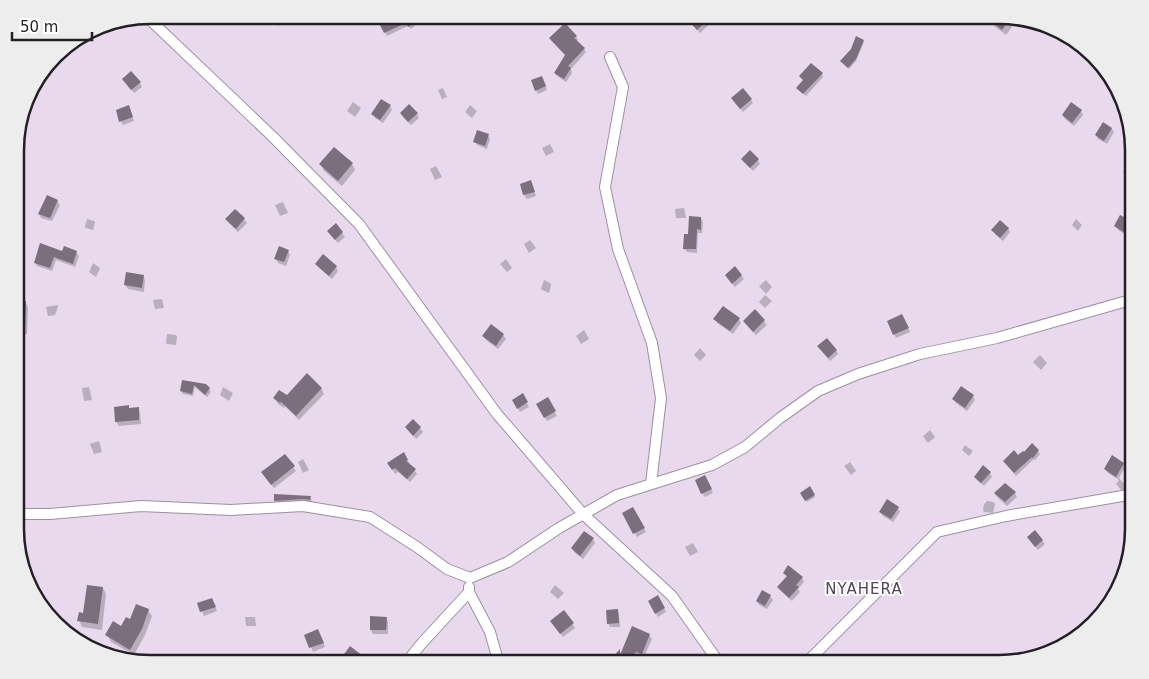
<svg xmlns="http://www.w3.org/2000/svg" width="1149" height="679" font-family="'DejaVu Sans',sans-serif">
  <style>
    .shadow { fill: #0003 }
    .building { fill: #7b6e7d }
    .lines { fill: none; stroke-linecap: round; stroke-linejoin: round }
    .minor-casing { stroke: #9d90a1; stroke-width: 12 }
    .minor { stroke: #fff; stroke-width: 10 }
    .labels { text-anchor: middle; stroke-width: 4; stroke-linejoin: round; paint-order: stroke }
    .quarter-label { font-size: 15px; letter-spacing: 1px; fill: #504553; stroke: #fff }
    .rim { fill: none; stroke: #241f26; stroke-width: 2.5 }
  </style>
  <rect width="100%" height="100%" fill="#e8daec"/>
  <path class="shadow" d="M274,15H296L297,17L278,26L273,16Z
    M605,15H613L615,18L610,24L603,17Z
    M983,15H999L1011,18L1009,22L1012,27L1006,35L985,19Z
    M685,16L707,20L710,24L700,33L687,19Z
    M411,17L416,25L411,29L408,26L387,36L379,20Z
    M576,36L578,40L576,42L584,49L586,52L571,69L572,73L566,82L557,76L555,73L566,55L553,42Z
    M863,41L864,42L856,61L849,69L843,63Z
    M822,74L823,77L806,96L800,91Z
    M544,81L547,90L538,94L536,90Z
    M126,83H140L142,87L134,93Z
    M443,88L447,97L442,99L438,90Z
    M751,100L753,103L743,112L735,102Z
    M353,102L361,108L355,117L347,111Z
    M470,105L477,111L472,118L465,112Z
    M390,106L392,110L383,123L375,118L373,114Z
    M130,111L134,121L123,125L121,121Z
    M1081,111L1083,115L1074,126L1065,119L1063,115Z
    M417,114L419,118L411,125L403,117Z
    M1111,128L1114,132L1107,144L1098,139L1096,135Z
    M488,135L490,139L487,149L477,145L475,141Z
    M550,144L554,152L546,156L542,148Z
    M18,147L23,151L25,154L16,167V149Z
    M743,160H758L760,164L753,171Z
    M352,164L355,170L342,186L324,171L321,165Z
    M1128,165L1134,170V172L1129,178L1123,172Z
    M436,166L442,177L435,180L430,169Z
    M531,182L536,196L527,199L524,195Z
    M48,197L57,201L60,205L52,221L41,218L39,214Z
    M283,202L288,213L280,216L275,205Z
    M684,208L686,218H676L675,209Z
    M235,210L244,219L247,223L238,232L229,223L227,219Z
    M701,218L703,222L702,233H698L697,253L687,252L684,248L689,236Z
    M87,219L94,221L95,222L93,230L86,228L85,227Z
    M1076,219L1082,225L1078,231L1072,225Z
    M1131,222L1133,226L1128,236L1118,230L1116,226Z
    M336,225L345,237L338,243L331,235Z
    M1008,228L1010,232L1003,241L995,234L993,230Z
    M530,240L536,248L529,253L524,244Z
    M288,251L290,255L286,266L278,263L276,259Z
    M63,252H76L79,256L75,267L56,260L52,271L37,266L35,262Z
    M324,256L336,267L338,271L332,279L319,268L317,264Z
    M506,259L512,268L507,272L500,264Z
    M93,263L100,268L96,277L89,272Z
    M741,275L744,279L735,287L728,279Z
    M143,276L145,280L144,292L128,289L125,285Z
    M544,280L550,283L551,284L549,293L542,290L541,289Z
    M766,280L772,287L766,294L759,286Z
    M765,295L772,301L765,308L759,302Z
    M162,299L164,308L155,309L153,300Z
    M26,303L28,307L27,334H20L18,330Z
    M58,305V307L55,315L48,316L46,307Z
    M755,311L767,325L756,335L747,325Z
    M715,319H739L741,323L733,334L717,323Z
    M904,319L910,332L896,338L888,321Z
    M491,326L503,335L506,339L498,349L486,340L484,336Z
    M584,330L589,339L581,344L576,336Z
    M167,334L176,335L177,337L176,345L167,344L166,343Z
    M700,348L706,355L700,361L694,355Z
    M821,350H836L838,354L830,361Z
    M1040,355L1047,363L1041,370L1033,362Z
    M183,381L209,389L211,392L207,397L195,387L193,396L183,394L181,391Z
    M89,387L92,400L84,401L82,388Z
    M223,387L233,393L229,401L220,395Z
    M321,388L324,394L299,420L285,406L284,408L278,404L275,398Z
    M522,395L529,407L520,412L513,400Z
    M973,396L975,400L967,411L956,403L953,399Z
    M547,399L557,416L547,421L538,404Z
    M128,407L130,409L138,408L140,412L141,424L119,426L116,422Z
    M413,420L423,432L416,439L406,427Z
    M930,430L935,437L928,443L923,436Z
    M99,441L102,452L94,454L90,444Z
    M965,445L973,451L969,456L962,450Z
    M1038,451L1040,454L1035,460L1034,459L1016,476L1006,464L1018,457Z
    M403,454L417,474L410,482L398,472L395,474L389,463Z
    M285,456L296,471L274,488L265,477Z
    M303,459L309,470L303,473L298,462Z
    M850,462L856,471L851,475L844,466Z
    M1123,463L1125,467L1119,478L1127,487L1122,491L1116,484L1119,480L1108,473L1105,469Z
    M990,473L992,477L984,486L978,481L975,477Z
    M707,480L713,493L705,497L702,493Z
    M810,488L815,497L807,502L801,493Z
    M1015,493L1017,497L1007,506L998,498L995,494Z
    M310,497L312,501V504H277L275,500Z
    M987,501L994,502L995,504L993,513L984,512L983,510L984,504Z
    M633,508L646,532L637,537L624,513Z
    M898,508L900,512L893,522L883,516L880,512Z
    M1028,538L1042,540L1045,544L1038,550Z
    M593,539L595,543L583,559L574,552L572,548Z
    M693,543L698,552L690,556L685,547Z
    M784,573L802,578L804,582L798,589L800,592L792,601L781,591L779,587L787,577Z
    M555,585L564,593L558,599L550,592Z
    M103,588L106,594L102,630L82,627L79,620Z
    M763,592L770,596L773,600L767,609L759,605L757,601Z
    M658,597L666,612L658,617L649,601Z
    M214,603L217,611L204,616L199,604Z
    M148,610L152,616L145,635L134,655L111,642L108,636Z
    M617,610L619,614L620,627H610L608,623Z
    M564,612L575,628L563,637L554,625Z
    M245,617H255L256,626H246Z
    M386,618L388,622V634H373L371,630Z
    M320,634L325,647L313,652L306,635Z
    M649,635L652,639L644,657L639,655L630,664H614L612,660L620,651L622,655Z
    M489,658L493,664H485L483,661Z
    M430,661L442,663L443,664H429Z"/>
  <path class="building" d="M386,15H423L414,19L416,22L408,27L406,23L384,33L377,19Z
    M683,15H713L697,30Z
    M983,15H999L1005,17L1009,20L1002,30Z
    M565,23L577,36L574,38L585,48L568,66L571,68L564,79L554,73L565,55L549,38Z
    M856,36L864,40L856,59L848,68L840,61L851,49Z
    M811,63L823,73L803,94L796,88L803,80L799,76Z
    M131,71L141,82L131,90L122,79Z
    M542,76L546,86L535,91L531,80Z
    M743,88L752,99L740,109L731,98Z
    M381,99L391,105L380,120L371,114Z
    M1071,102L1082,110L1072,123L1062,115Z
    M409,104L418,113L408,122L400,113Z
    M129,105L133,117L119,122L116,110Z
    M1103,122L1112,128L1104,141L1095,135Z
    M477,130L489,134L485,146L473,142Z
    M334,147L353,163L338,181L319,164Z
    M750,150L759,159L750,168L741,159Z
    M531,180L535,192L523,195L520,184Z
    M47,195L58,200L50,218L38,214Z
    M235,209L245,218L236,229L225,219Z
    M1120,215L1132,221L1125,233L1114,226Z
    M689,216L701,217V230L697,229L696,249H683L684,234H688Z
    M1000,220L1009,228L1000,238L991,230Z
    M336,223L343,232L335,240L327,231Z
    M40,243L62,251L64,246L77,251L73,264L54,257L50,268L34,263Z
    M279,246L289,250L284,262L274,259Z
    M323,254L337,266L329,276L315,264Z
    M735,266L742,275L732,284L725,275Z
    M126,272L144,275L142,288L124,285Z
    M17,301H26L25,331L16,330Z
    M723,306L740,318L730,331L713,319Z
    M755,309L765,320L753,332L743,321Z
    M902,314L909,328L893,335L887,321Z
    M491,324L504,334L496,346L482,336Z
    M827,338L837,350L828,358L817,346Z
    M307,373L322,388L296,416L281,402L280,403L273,398L279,390L287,395Z
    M182,380L206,384L210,388L205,395L194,385L192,394L180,391Z
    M961,386L974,395L965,408L952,399Z
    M523,393L528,402L517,409L512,400Z
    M548,397L556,411L544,418L536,404Z
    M129,405V408L139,407V420L115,422L114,407Z
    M413,419L421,427L413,436L405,427Z
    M1032,443L1039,450L1033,458L1032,457L1014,473L1003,461L1014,450L1018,455L1023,451L1024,452Z
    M404,452L408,460L406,461L416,469L407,479L395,468L392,470L387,463Z
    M285,454L295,466L271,485L261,472Z
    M1112,455L1124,463L1116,477L1104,469Z
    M983,465L991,472L981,483L974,477Z
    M705,475L712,489L701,494L695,480Z
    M1005,483L1016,492L1005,502L994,493Z
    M810,486L815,495L805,501L800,493Z
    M274,494L311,496L310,500L303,499L274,501Z
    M887,499L899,507L891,519L879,512Z
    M633,507L645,528L633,534L622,513Z
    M1035,530L1043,540L1035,547L1027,537Z
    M584,531L594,538L580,556L571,548Z
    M788,565L803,577L796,585L799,587L789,598L777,587L787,576L783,573Z
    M87,585L103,587L98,624L77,621L79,612L83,613Z
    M762,590L771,595L765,606L756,601Z
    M658,595L665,608L655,614L648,601Z
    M212,598L216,607L200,612L197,603Z
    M136,604L149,609L142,629L130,650L105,635L113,621L121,626L126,617L130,619Z
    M618,609L619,623L607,624L606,610Z
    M564,610L574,623L560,634L550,621Z
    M370,616L387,617L386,630H370Z
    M632,626L650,634L642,654L636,652L625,664H615L610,660L620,649V655Z
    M318,629L324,643L309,648L304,635Z
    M350,646L367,659L364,664H337Z"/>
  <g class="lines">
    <g class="minor-casing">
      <path id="minor" d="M146,16L272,136L359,224L497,414L583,514L672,596L720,664
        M610,57L623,87L605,187L618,249L652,343L661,398L651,484
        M16,514H50L141,506L231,510L303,506L370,517L417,547L447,569L470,578L508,562L559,528L617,495L712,465L745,447L780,418L818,391L858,374L920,354L997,338L1134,299
        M469,587V592L490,632L499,664
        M405,664L422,643L469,592
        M805,664L937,532L1006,516L1134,494"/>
    </g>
    <use href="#minor" class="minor"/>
  </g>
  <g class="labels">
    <g class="quarter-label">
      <text x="864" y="594">NYAHERA</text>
    </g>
  </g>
  <path d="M0 0H1149V679H0ZM150 24H999A126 126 0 0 1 1125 150V529A126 126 0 0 1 999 655H150A126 126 0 0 1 24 529V150A126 126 0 0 1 150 24Z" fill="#ededee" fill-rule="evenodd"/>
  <path class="rim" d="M150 24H999A126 126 0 0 1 1125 150V529A126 126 0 0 1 999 655H150A126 126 0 0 1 24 529V150A126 126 0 0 1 150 24Z"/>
  <path d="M12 32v8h80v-8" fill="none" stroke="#241f26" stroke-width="2.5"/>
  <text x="20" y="32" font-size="15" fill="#241f26" stroke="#ffffff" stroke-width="4" paint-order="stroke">50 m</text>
</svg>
